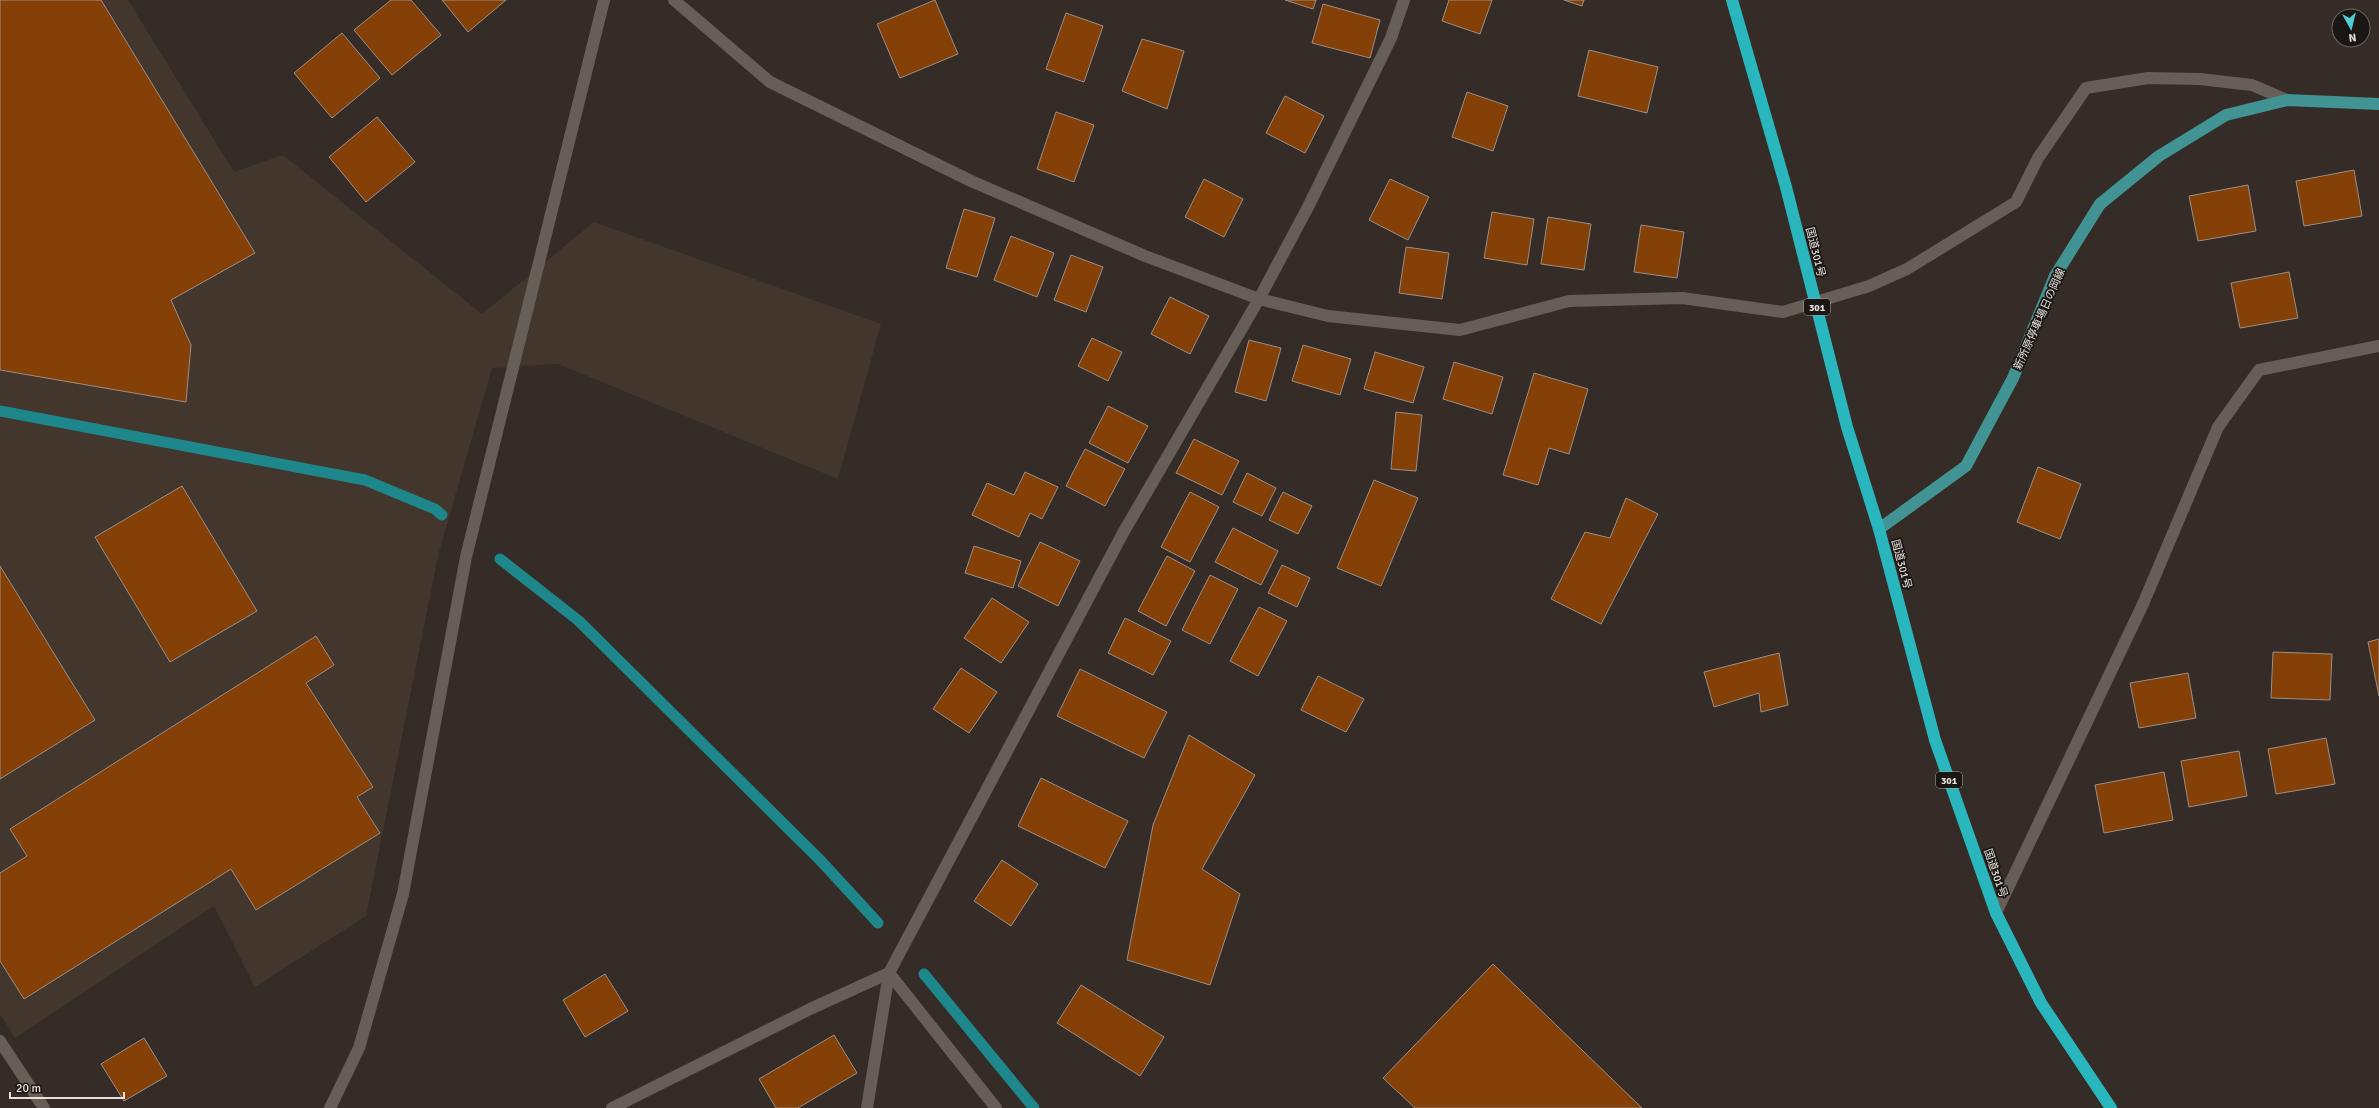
<svg xmlns="http://www.w3.org/2000/svg" width="2379" height="1108" font-family="Signika,'Noto Sans JP',sans-serif">
  <style>
    .built { fill: #43362d }
    .lines { fill: none; stroke-linecap: round; stroke-linejoin: round }
    .stream { stroke: #1e878b; stroke-width: 11 }
    .building { fill: #844006; stroke: #998f89 }
    .minor { stroke: #685e58; stroke-width: 12 }
    .major { stroke: #429394; stroke-width: 12 }
    .highway { stroke: #29b6bc; stroke-width: 12 }
    .labels { text-anchor: middle; stroke-width: 3.5; stroke-linejoin: round; paint-order: stroke }
    .shield { fill: #1a1613; stroke: #aaa4a1; stroke-width: 1 }
    .shield-label { font-size: 10px; font-weight: bold; fill: #e7e1de }
    .street-label { font-size: 11px; fill: #e7e1de; stroke: #1a1613 }
  </style>
  <rect width="100%" height="100%" fill="#352c27"/>
  <path class="built" d="M0,0H128L234,172L283,155L482,314L594,222L881,324L838,479L558,364L492,368L439,552L366,916L255,987L214,906L15,1038L0,1014Z"/>
  <g class="lines">
    <path class="stream" d="M0,411L365,480L435,509L442,515
      M500,559L579,621L821,861L878,923
      M924,974L1034,1108"/>
  </g>
  <path class="building" d="M0,0H101L255,253L171,300L191,345L186,402L0,370Z
    M391,0H411L441,35L392,75L354,30Z
    M442,0H506L468,32Z
    M935,0L958,54L900,78L877,24Z
    M1285,0H1316L1313,9Z
    M1449,0H1492L1480,34L1442,21Z
    M1564,0H1584L1582,6Z
    M1323,4L1380,20L1370,58L1312,43Z
    M1066,13L1103,26L1084,82L1046,69Z
    M342,33L380,78L332,118L294,73Z
    M1142,39L1184,51L1167,109L1122,91Z
    M1589,50L1658,67L1647,113L1578,96Z
    M1467,92L1508,106L1493,151L1452,137Z
    M1285,96L1324,116L1305,153L1266,133Z
    M1056,112L1094,125L1074,182L1037,169Z
    M377,117L415,162L366,202L329,157Z
    M2354,170L2362,216L2304,226L2296,181Z
    M1204,179L1243,199L1224,237L1185,217Z
    M1390,179L1429,197L1408,240L1369,220Z
    M2248,185L2256,231L2198,241L2189,196Z
    M964,209L995,218L977,277L946,268Z
    M1492,212L1534,219L1527,265L1484,258Z
    M1548,217L1591,224L1584,270L1541,264Z
    M1641,225L1684,232L1677,278L1634,272Z
    M1011,236L1054,253L1037,297L994,280Z
    M1406,247L1449,253L1442,299L1399,293Z
    M1071,255L1103,267L1086,312L1054,300Z
    M2289,272L2298,318L2240,328L2231,283Z
    M1170,297L1209,316L1190,354L1151,334Z
    M1092,338L1122,352L1108,381L1078,366Z
    M1249,340L1281,348L1266,401L1235,392Z
    M1303,345L1351,359L1340,395L1292,381Z
    M1375,352L1424,367L1413,403L1364,389Z
    M1454,362L1503,377L1492,414L1443,399Z
    M1534,373L1588,389L1569,454L1549,448L1538,485L1503,475Z
    M1108,406L1148,426L1128,463L1089,443Z
    M1396,412L1422,415L1416,471L1391,469Z
    M1194,439L1239,461L1222,495L1176,473Z
    M1085,449L1125,469L1105,506L1066,486Z
    M2038,467L2081,484L2060,539L2017,522Z
    M1025,472L1058,487L1042,519L1030,513L1019,537L972,515L987,483L1014,495Z
    M1247,473L1276,488L1262,516L1233,502Z
    M1374,480L1418,498L1381,586L1337,568Z
    M182,486L257,611L170,662L95,537Z
    M1190,492L1219,507L1190,562L1161,547Z
    M1283,492L1312,506L1298,534L1269,520Z
    M1626,498L1658,514L1601,624L1551,599L1585,532L1610,538Z
    M1233,528L1278,551L1261,585L1215,562Z
    M1040,542L1080,561L1058,606L1018,586Z
    M974,546L1021,561L1013,588L965,573Z
    M1167,556L1195,571L1166,626L1138,611Z
    M1282,565L1310,578L1297,607L1268,593Z
    M0,566L95,720L0,779Z
    M1210,575L1238,589L1210,644L1182,630Z
    M992,598L1029,622L1001,663L964,638Z
    M1259,607L1287,621L1258,676L1230,661Z
    M1125,618L1171,641L1153,675L1108,653Z
    M316,636L334,665L306,683L373,787L357,797L380,833L256,910L231,869L24,999L0,961V873L27,856L10,829Z
    M2379,639V696L2368,642Z
    M2273,652L2332,654L2330,700L2271,698Z
    M1779,653L1788,705L1761,712L1759,693L1714,707L1704,672Z
    M961,668L997,692L969,733L933,709Z
    M1080,669L1167,712L1144,758L1057,716Z
    M2188,673L2196,718L2139,728L2130,683Z
    M1318,676L1364,699L1346,732L1301,710Z
    M1189,735L1255,775L1202,869L1240,894L1210,985L1127,960L1153,825Z
    M2326,738L2335,784L2276,794L2268,749Z
    M2239,751L2247,796L2189,807L2181,761Z
    M2164,772L2173,820L2104,833L2095,785Z
    M1041,778L1128,821L1105,868L1018,826Z
    M1002,860L1038,884L1011,926L974,901Z
    M1493,964L1642,1108H1415L1383,1078Z
    M605,974L628,1011L585,1037L563,1000Z
    M1081,985L1164,1037L1140,1076L1057,1023Z
    M834,1035L857,1073L798,1108H776L759,1079Z
    M144,1038L167,1076L124,1101L101,1064Z"/>
  <g class="lines">
    <path class="minor" d="M674,0L770,82L971,181L1145,256L1259,299L1328,316L1460,330L1569,301L1682,298L1783,312L1869,286L1907,269L2016,202L2038,158L2086,88L2148,78L2200,79L2252,85L2287,100
      M1996,913L2143,604L2218,427L2259,370L2379,346
      M889,973L996,1108
      M0,1041L44,1108
      M330,1108L359,1048L403,894L466,557L604,0
      M612,1108L810,1009L889,973
      M867,1108L889,973L1123,533L1259,299L1308,207L1391,38L1404,0"/>
    <path class="major" d="M1879,529L1966,466L2013,378L2055,276L2100,204L2159,156L2226,115L2287,100L2379,104"/>
    <path class="highway" d="M1732,0L1786,187L1847,427L1879,529L1935,740L1996,913L2041,1003L2111,1108"/>
  </g>
  <g class="labels">
    <g class="shield">
      <rect x="1804" y="299" width="26" height="16" rx="3"/>
      <rect x="1936" y="772" width="26" height="16" rx="3"/>
    </g>
    <g class="shield-label">
      <text x="1817" y="311">301</text>
      <text x="1949" y="784">301</text>
    </g>
    <g class="street-label">
      <text transform="translate(1816 252) rotate(76)" y="4">国道301号</text>
      <text transform="translate(2039 319) rotate(-66)" y="4">新所原停車場日の岡線</text>
      <text transform="translate(1902 564) rotate(75)" y="4">国道301号</text>
      <text transform="translate(1996 873) rotate(71)" y="4">国道301号</text>
    </g>
  </g>
  <g transform="translate(2351 28) rotate(172)"><circle r="19" fill="#1a1613" stroke="#6c6764"/>
  <path d="M0-3L7 15L0 10L-7 15Z" fill="#51ccd2"/>
  <text y="-6" font-size="11" font-weight="bold" text-anchor="middle" fill="#e7e1de">N</text>
  </g>
  <path d="M10 1092v6h114v-6" fill="none" stroke="#e7e1de" stroke-width="2"/>
  <text x="16" y="1092" font-size="12" fill="#e7e1de" stroke="#1a1613" stroke-width="3" paint-order="stroke">20 m</text>
</svg>
